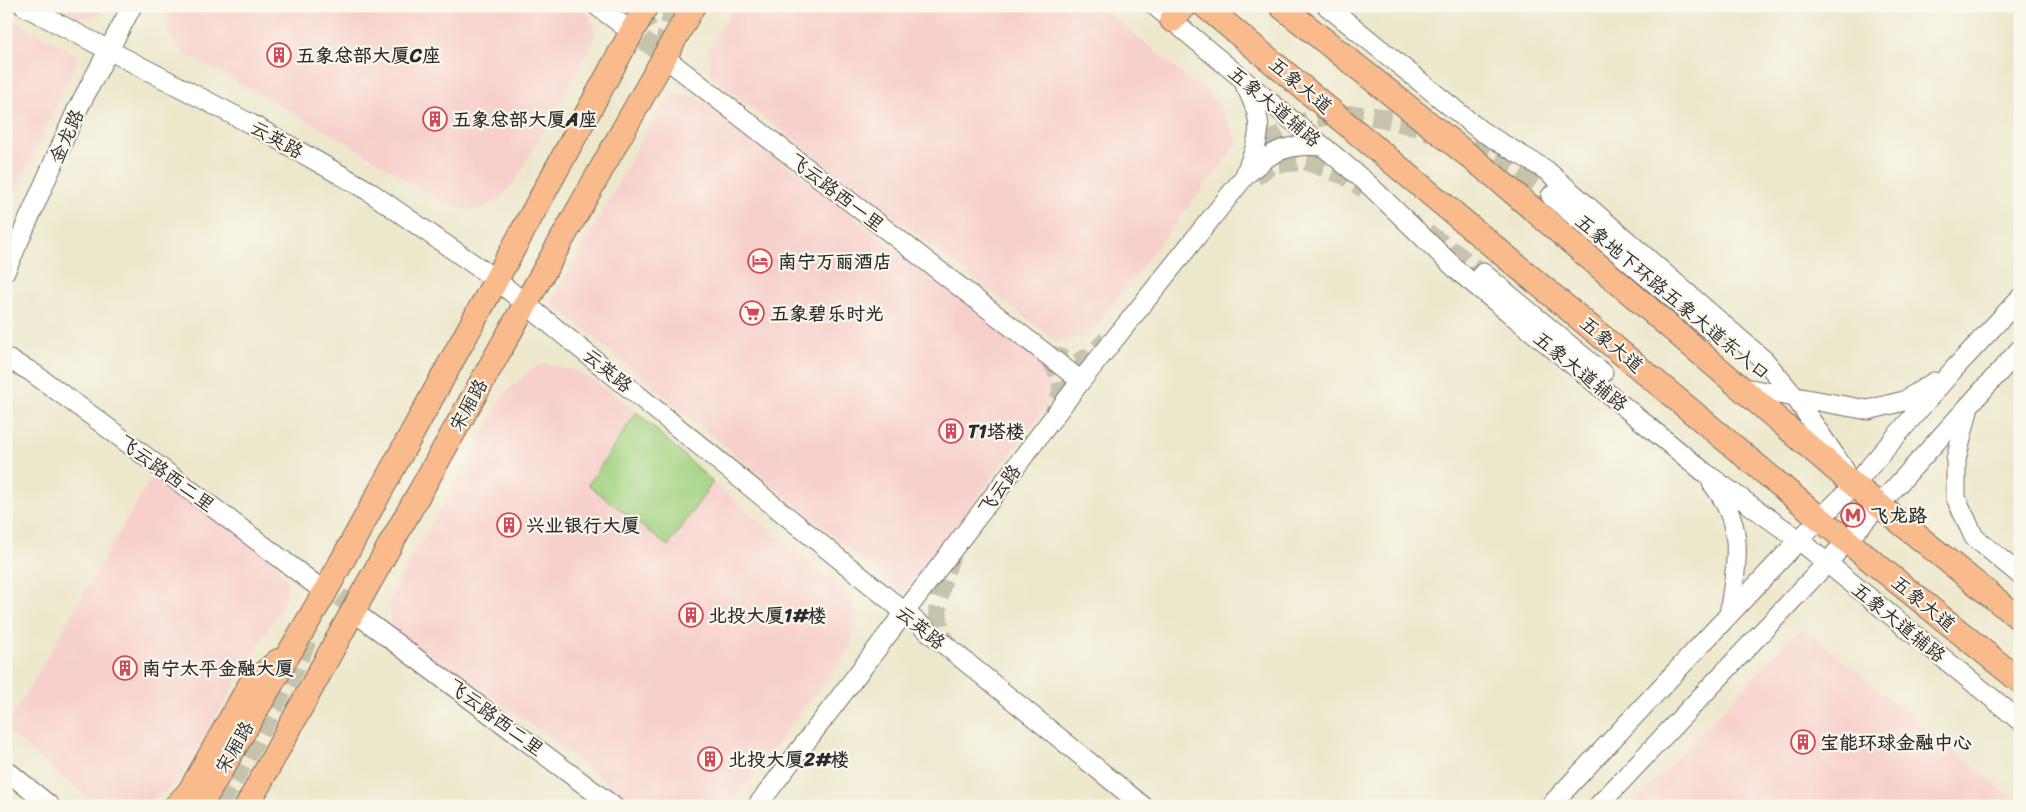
<svg xmlns="http://www.w3.org/2000/svg" width="2026" height="812" font-family="Sriracha,'LXGW WenKai TC',sans-serif">
  <style>
    .built { fill: #f7d0cc }
    .park { fill: #a3d382; stroke: #677f56 }
    .lines { fill: none; stroke-linecap: round; stroke-linejoin: round }
    .minor-tunnel { stroke: #c6c2ac; stroke-width: 19; stroke-dasharray: 19 9; stroke-linecap: butt }
    .minor-casing { stroke: #6f6d63; stroke-width: 21 }
    .major-casing { stroke: #6f6d63; stroke-width: 26 }
    .minor { stroke: #fff; stroke-width: 19 }
    .major { stroke: #fabb8c; stroke-width: 24 }
    .labels { text-anchor: middle; stroke-width: 4.5; stroke-linejoin: round; paint-order: stroke }
    .poi-label { font-size: 19px; font-weight: bold; fill: #2b2b2b; stroke: #fbf7ec; text-anchor: start }
    .street-label { font-size: 19px; fill: #2b2b2b; stroke: #fbf7ec }
  </style>
  <rect width="100%" height="100%" fill="#fbf7ec"/>
  <filter id="ink" filterUnits="userSpaceOnUse"><feTurbulence type="fractalNoise" baseFrequency=".02" numOctaves="2"/><feDisplacementMap in="SourceGraphic" scale="10" xChannelSelector="R" yChannelSelector="G"/><feConvolveMatrix kernelMatrix="1 2 1 2 8 2 1 2 1" color-interpolation-filters="sRGB"/></filter>
  <filter id="wash" filterUnits="userSpaceOnUse"><feTurbulence type="fractalNoise" baseFrequency=".0096" numOctaves="4" result="noise"/><feDisplacementMap in="SourceGraphic" scale="20" xChannelSelector="R" yChannelSelector="G"/><feGaussianBlur stdDeviation="1.12" result="paint"/><feColorMatrix in="noise" values="0 0 0 0 0 0 0 0 0 0 0 0 0 0 0 0 0 1.4 0 .05"/><feComposite in="paint" operator="in"/></filter>
  <g filter="url(#wash)">
    <rect width="100%" height="100%" fill="#ede8cc"/>
    <path class="built" d="M58,6H106L96,16L85,18L74,15Z
      M169,6H578L589,16L594,29V40L515,182L500,199L487,206L474,209L459,208L442,202L348,143L185,53L174,42L169,30L167,16Z
      M735,6H1100L1217,102L1238,143L1088,336L1056,341L712,77L708,50Z
      M6,16L79,56L6,212Z
      M675,95H693L708,103L1042,365L1050,377V401L1042,413L903,593L552,303L658,110L666,100Z
      M545,364L573,370L596,382L637,412L588,484L668,546L713,482L839,588L850,600L854,610L856,627L850,648L729,806H635L553,739L397,632L390,622L389,601L393,591L505,394L533,368Z
      M155,471L275,561L287,582V592L283,603L183,774L173,786L151,800L139,804L115,805L92,799L81,791L6,731V728Z
      M1801,627L2020,804V806H1631Z"/>
    <path class="park" d="M637,412L713,482L668,546L588,485Z"/>
  </g>
  <g filter="url(#ink)">
    <g class="lines">
      <path class="minor-tunnel" d="M634,22L644,21L663,6
        M621,23L675,64
        M669,52L666,37L675,6
        M1470,148L1510,168L1551,196
        M1248,165C1300,100 1365,107 1435,134
        M1255,177L1272,164L1306,161L1346,176L1364,189
        M1427,233L1483,273
        M1048,354L1077,363L1090,356L1107,340
        M1048,357C1066,381 1065,387 1053,414
        M952,553C939,589 928,619 952,653
        M317,580L365,616
        M220,806L296,667L310,634"/>
      <g class="minor-casing">
        <path id="minor" d="M24,6L251,124L367,190L495,279L1143,806
          M597,6L632,32
          M1155,6L1367,183L1458,271L1704,472L1799,540L2020,721
          M1327,6L1481,131L1546,170L1765,361L1795,397L1844,469
          M664,57L1081,381
          M1245,85C1265,122 1261,135 1246,172
          M1551,196L1710,330
          M6,270L76,112L132,6
          M1483,273L1603,373
          M6,358L30,371L92,416L325,592
          M1739,387L1868,410L1904,401L1934,382
          M1968,410L1956,460V498L1974,537L2020,575
          M1712,483C1747,528 1736,563 1729,615
          M353,611L613,806
          M6,770L50,806
          M757,806L1081,381L1245,176C1271,151 1286,143 1323,146
          M1550,806L1799,540L1854,485L1954,369L2020,298
          M1598,806L1827,563L2020,349"/>
      </g>
      <g class="major-casing">
        <path id="major" d="M1205,6L1847,541L2020,681
          M1281,6L1493,175L1854,485L2020,619
          M1172,20L1185,6
          M176,806L190,791L250,685L278,661
          M200,806L325,592L646,6
          M247,806L353,611L693,6"/>
      </g>
      <use href="#minor" class="minor"/>
      <use href="#major" class="major"/>
    </g>
  </g>
  <defs>
    <g id="building-ring" transform="scale(1.25)"><circle r="9.5" fill="#fbf7ec" stroke="#d1495b" stroke-width="1.5"/><path d="M-4-6H4V6H1V3H-1V6H-4ZM-2.5-4.3h1.7v1.8h-1.7ZM.8-4.3h1.7v1.8H.8ZM-2.5-1h1.7V.8h-1.7ZM.8-1h1.7V.8H.8Z" fill="#d1495b"/></g>
    <g id="hotel-ring" transform="scale(1.25)"><circle r="9.5" fill="#fbf7ec" stroke="#d1495b" stroke-width="1.5"/><path d="M-6-4.5h1.5V1H6V5H4.5V3h-9V5H-6ZM-4 0a1.8 1.8 0 1 1 3.6 0ZM.5 0V-2.5h3Q6-2.5 6 0Z" fill="#d1495b"/></g>
    <g id="supermarket-ring" transform="scale(1.25)"><circle r="9.5" fill="#fbf7ec" stroke="#d1495b" stroke-width="1.5"/><path d="M-6-5.5h2.5l.6 2H6L4.5 2H-2.5L-4.4-4H-6ZM-1.5 3.2a1.3 1.3 0 1 0 .1 0ZM3 3.2a1.3 1.3 0 1 0 .1 0Z" fill="#d1495b"/></g>
    <g id="metro-ring" transform="scale(1.25)"><circle r="9.5" fill="#fbf7ec" stroke="#d1495b" stroke-width="1.5"/><path d="M-5.5 5V-5H-3L0 0L3-5H5.5V5H3V-.5L0 4L-3-.5V5Z" fill="#d1495b"/></g>
  </defs>
  <g fill-rule="evenodd">
    <use href="#building-ring" x="279" y="55"/>
    <use href="#building-ring" x="435" y="119"/>
    <use href="#hotel-ring" x="760" y="261"/>
    <use href="#supermarket-ring" x="752" y="313"/>
    <use href="#building-ring" x="951" y="431"/>
    <use href="#metro-ring" x="1853" y="515"/>
    <use href="#building-ring" x="509" y="525"/>
    <use href="#building-ring" x="691" y="615"/>
    <use href="#building-ring" x="125" y="668"/>
    <use href="#building-ring" x="1803" y="742"/>
    <use href="#building-ring" x="710" y="759"/>
  </g>
  <g class="labels">
    <g class="poi-label">
      <text x="296" y="62">五象总部大厦C座</text>
      <text x="452" y="126">五象总部大厦A座</text>
      <text x="778" y="268">南宁万丽酒店</text>
      <text x="770" y="320">五象碧乐时光</text>
      <text x="968" y="438">T1塔楼</text>
      <text x="1870" y="522">飞龙路</text>
      <text x="526" y="532">兴业银行大厦</text>
      <text x="708" y="622">北投大厦1#楼</text>
      <text x="142" y="675">南宁太平金融大厦</text>
      <text x="1820" y="749">宝能环球金融中心</text>
      <text x="728" y="766">北投大厦2#楼</text>
    </g>
    <g class="street-label">
      <text transform="translate(1301 85) rotate(40)" y="7">五象大道</text>
      <text transform="translate(1275 106) rotate(40)" y="7">五象大道辅路</text>
      <text transform="translate(66 136) rotate(-66)" y="7">金龙路</text>
      <text transform="translate(277 139) rotate(29)" y="7">云英路</text>
      <text transform="translate(837 192) rotate(38)" y="7">飞云路西一里</text>
      <text transform="translate(1673 297) rotate(40)" y="7">五象地下环路五象大道东入口</text>
      <text transform="translate(1612 344) rotate(40)" y="7">五象大道</text>
      <text transform="translate(608 370) rotate(39)" y="7">云英路</text>
      <text transform="translate(1581 371) rotate(39)" y="7">五象大道辅路</text>
      <text transform="translate(468 405) rotate(-61)" y="7">宋厢路</text>
      <text transform="translate(167 473) rotate(37)" y="7">飞云路西二里</text>
      <text transform="translate(999 489) rotate(-53)" y="7">飞云路</text>
      <text transform="translate(1924 603) rotate(39)" y="7">五象大道</text>
      <text transform="translate(1899 622) rotate(39)" y="7">五象大道辅路</text>
      <text transform="translate(921 627) rotate(39)" y="7">云英路</text>
      <text transform="translate(496 717) rotate(37)" y="7">飞云路西二里</text>
      <text transform="translate(234 747) rotate(-60)" y="7">宋厢路</text>
    </g>
  </g>
  <rect width="2026" height="812" fill="none" stroke="#fbf7ec" stroke-width="25"/>
</svg>
